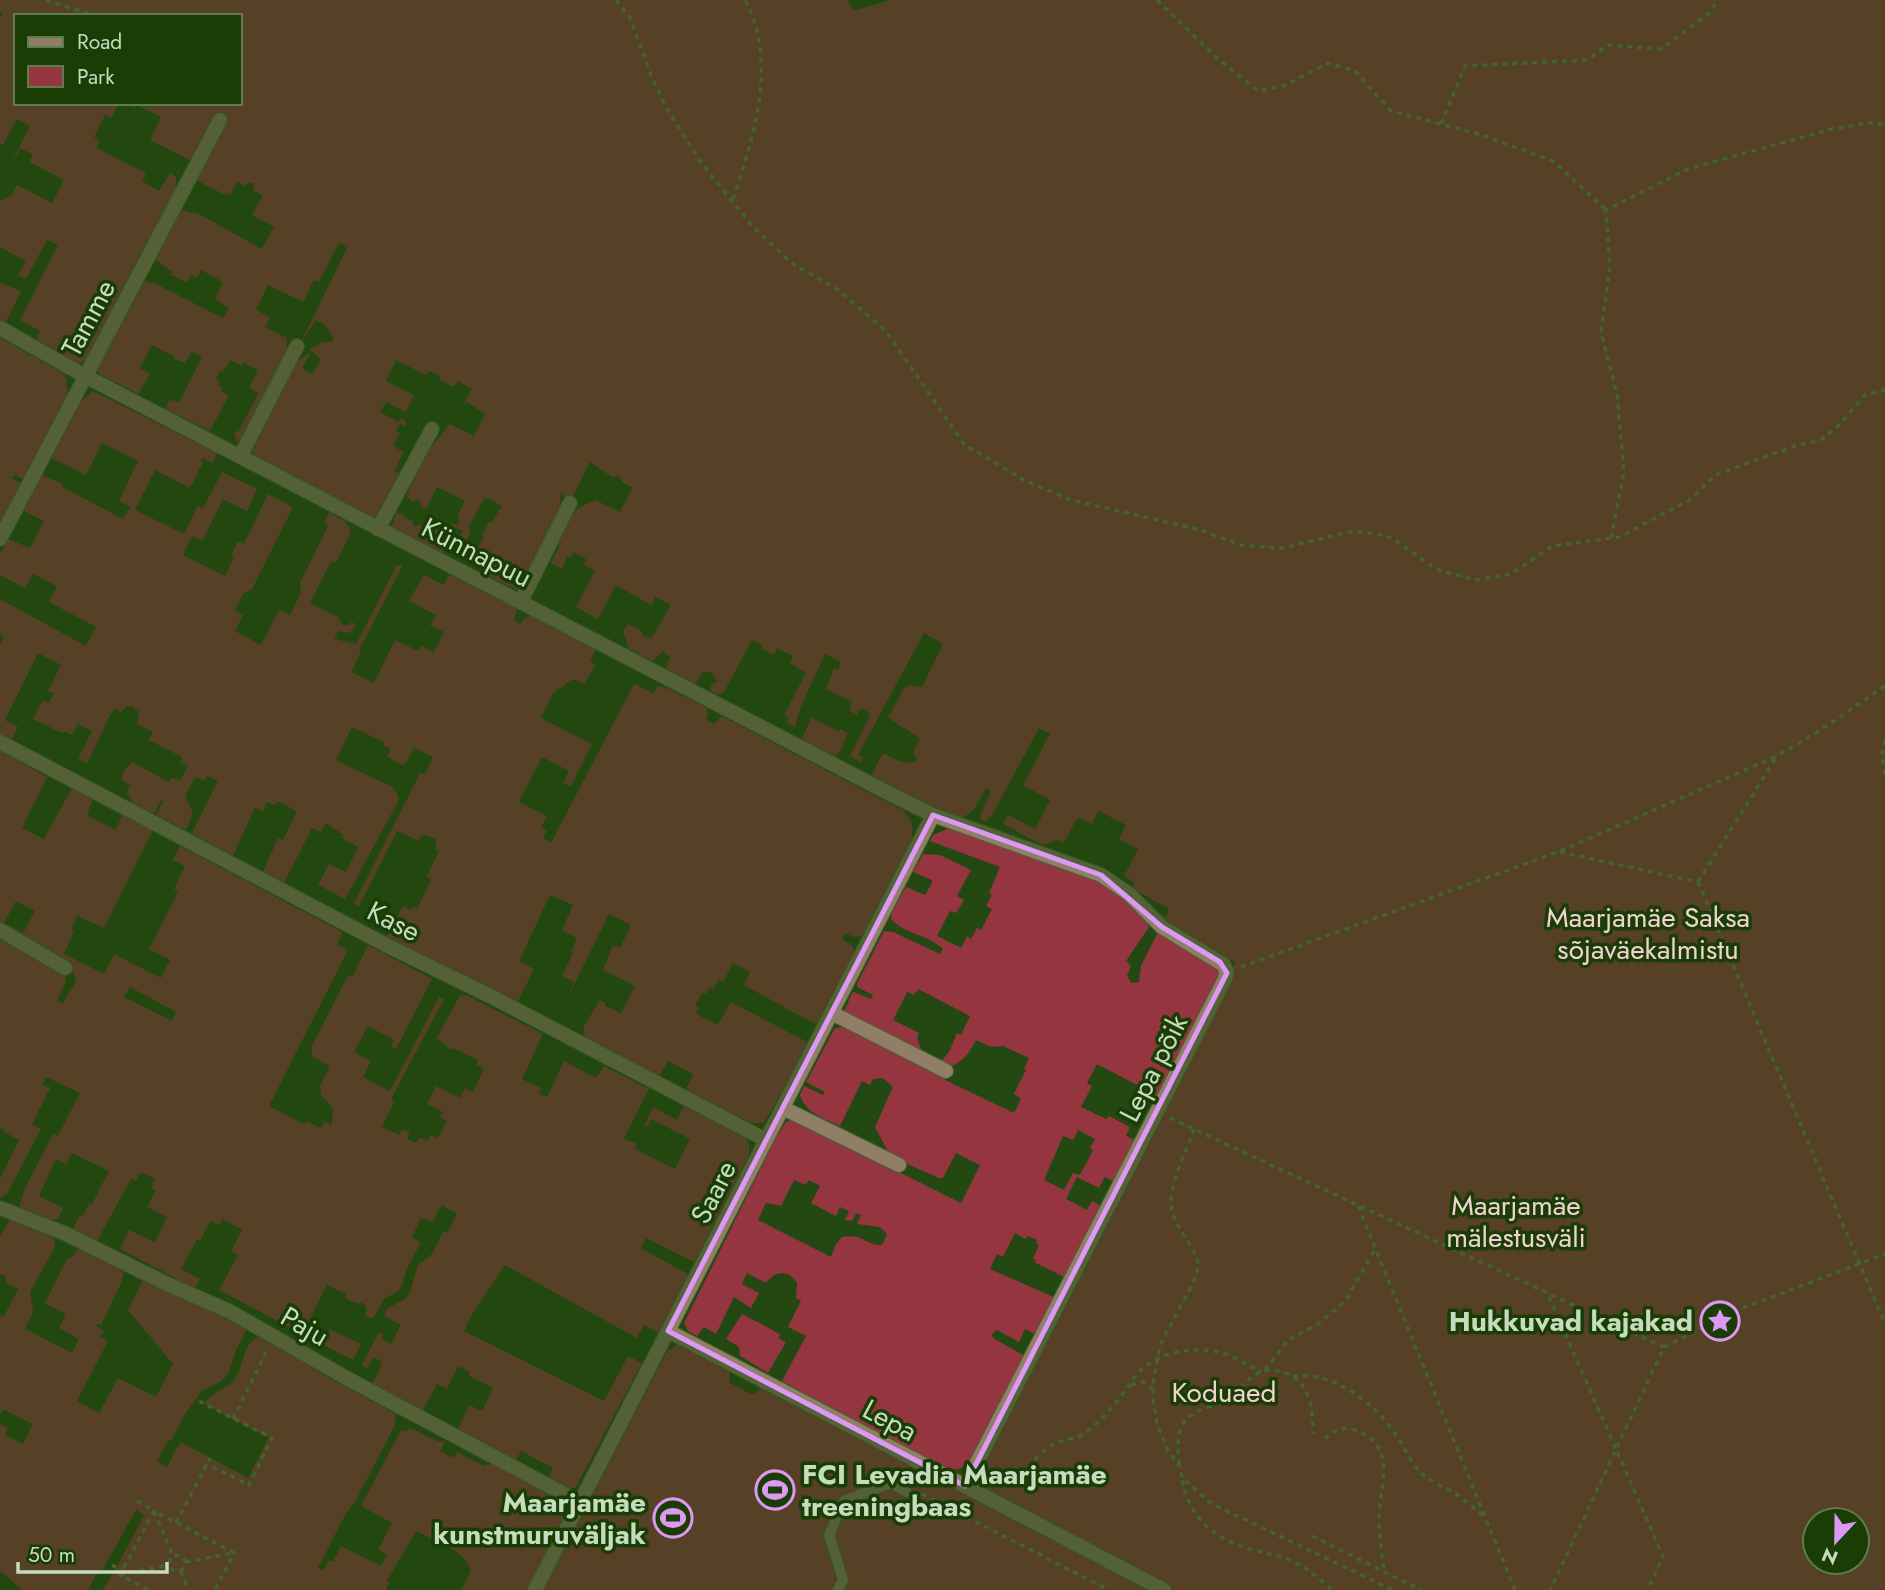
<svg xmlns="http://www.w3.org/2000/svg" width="1885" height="1590" font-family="Jost,sans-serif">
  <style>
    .green { fill: #953540; fill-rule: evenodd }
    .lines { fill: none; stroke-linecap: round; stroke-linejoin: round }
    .service-casing { stroke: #446634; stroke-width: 12 }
    .minor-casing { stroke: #446634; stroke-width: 16 }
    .path { stroke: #668559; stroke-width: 3.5; stroke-dasharray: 5 5; stroke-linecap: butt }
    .service { stroke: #907f66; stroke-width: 10 }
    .minor { stroke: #907f66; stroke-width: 14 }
    .marked { fill: none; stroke: #dc99f4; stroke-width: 5; stroke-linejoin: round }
    .labels { text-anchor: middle; stroke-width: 7; stroke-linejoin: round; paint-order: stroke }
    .street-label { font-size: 28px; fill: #c6dcbe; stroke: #193d04 }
    .park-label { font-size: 28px; fill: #f1d1d2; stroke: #193d04 }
    .poi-label { font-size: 28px; font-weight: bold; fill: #c6dcbe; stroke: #193d04; text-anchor: end }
  </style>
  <rect width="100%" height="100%" fill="#234811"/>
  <path class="green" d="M0,0H847L854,11L890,0H1885V1590H1164L965,1486L1227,973L1236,963L1167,923L1155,912L1166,917L1169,909L1132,888L1134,882L1124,876L1138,849L1119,839L1126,825L1099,811L1092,824L1080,818L1076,820L1064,843L1058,840L1042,845L1003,824L1008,815L1035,829L1050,800L1023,785L1050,734L1039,728L991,817L989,816L986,822L979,818L991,791L986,788L974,809L962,819L930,807L871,776L883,753L899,761L914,763L917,759L913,753L920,738L888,718L904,688L911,685L922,687L943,644L924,633L858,755L863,758L861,762L850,756L871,714L861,708L857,715L849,710L852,702L826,689L834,668L838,670L841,662L825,654L801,706L795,727L787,723L789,718L784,715L806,673L790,663L793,656L777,648L774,655L761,649L763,646L752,640L724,692L717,695L711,691V685L717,681L712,673L703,671L696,684L666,668L670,657L663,651L652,661L629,649L623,631L628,624L643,632L642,635L651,639L671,605L655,597L651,605L616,585L598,619L576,607L595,571L584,565L586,559L574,552L570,558L567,557L562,569L551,563L560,545L555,541C569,519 570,510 595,500L620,512L633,488L622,482L619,476L612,477L590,462L571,500L560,494L561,507L519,591L487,576L493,564L474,554L484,538L482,536L489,522L491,523L502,506L485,497L468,528L471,530L463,549L456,545L463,531L456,527L442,553L391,528L396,513L403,514V516L412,521L414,527L420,525L425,527L428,522L443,529L445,526L451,529L453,523L456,525L460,522L458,515L465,501L437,487L426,509L421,506L419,499L412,502L407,495L424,456L450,424L474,436L485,414L467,402L464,403L472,389L458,381L454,387L439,380L440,376L429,371L426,375L396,360L386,381L414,395L406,412L386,402L380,412L398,422L401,418L407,422L405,426L400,424L396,431L400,433L393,446L404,452L394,471L400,474L375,519L253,454L251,451L294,364L311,352L302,368L312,374L321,359L309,349L323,342H332L334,339L326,326L316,320L300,344L348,246L339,243L319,282L314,280L303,302L268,285L256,310L270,317L265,327L287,338L286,353L241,440L237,443L234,431L238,432L259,393L249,388L258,370L244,363L242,366L230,360L223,372L220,371L215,380L219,381L217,385L222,388L221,391L229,395L210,431L166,409L169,399L179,403L202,357L192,351L185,363L174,359L175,357L152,345L140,368L150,374L138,394L99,374L97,368L142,281L154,283L223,318L229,308L215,299L223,282L201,270L197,278L191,275L187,282L171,275L173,272L156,260L155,256L179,209L201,215L262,249L274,227L252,215L263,195L254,191L253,183H248L245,186L237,182L230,195L226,193L225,195L196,180L213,119L192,161L150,140L161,117L137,105L135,108L127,103H240V16H16V103H119L111,118L105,115L94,137L100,141L96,148L146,173L142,181L159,191L170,173L176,177V185L180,187L86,362L76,363L36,339L40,331L20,320L58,245L47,240L26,279L18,275L26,261L0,247V201L11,195L17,185L52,203L64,180L30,162L33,155L21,148L9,168L30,126L17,119L3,145L0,143V18L2,14L0,13ZM1815,1520H1857V1562H1815Z
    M0,283L21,291L6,322L0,319Z
    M0,338L65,374L68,393L23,479L14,475L12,478L21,483L0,522Z
    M93,391L217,453L213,463L202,458L201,461L203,462L190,488L155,470L135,510L184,534L198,506L203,508L222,472L257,489L247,511L223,499L202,541L192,536L183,555L225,576L234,558L231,556L238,541L244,544L268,494L293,507L252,589L243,594L235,611L243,615L235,631L261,645L279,610L290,615L301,593L300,583L328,526L324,523L329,512L346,522L351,533L336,563L331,561L310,603L338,617L342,625H349L351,622L356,624L351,633L338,631L334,639L356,644L397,565H403L359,650L361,652L351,672L374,683L395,640L418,651L421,646L434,652L444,632L430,625L436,615L409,601L424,575L444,585L448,576L451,575L517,608L514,620L520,624L524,618L532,615L596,649L590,662L596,665L584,684L573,679L553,693L541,718L592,744L571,786L563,783L569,771L542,757L519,802L547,816L541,827L547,831L543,838L551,843L634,684L653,693L658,686L666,688L707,708L708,714L706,720L714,724L722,716L904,811L912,822V839L863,936L854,937L845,933L842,939L853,946L854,953L818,1022L813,1023L744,985L750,972L733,963L723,982L718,980L713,990L709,988L706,994L702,993L695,1006L699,1008L696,1014L718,1025L731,1002L807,1042L789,1080L764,1123H751L686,1090L693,1074L668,1061L659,1076L584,1037V1026L600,1000L606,1003L605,1006L621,1013L635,986L603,970L613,945L620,948L631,925L609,914L563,1007L574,982L562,976L573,953L571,952L577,938L562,930L573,905L550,895L519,961L534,969L517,1003H515L387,937L403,906L411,910L413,907L417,909L431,880L427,876L439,851L435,849L437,844L435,839L427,835L421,837L419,841L397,831L359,906L354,904L420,773L425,774L433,757L414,748L404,766L387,757L391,749L383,745L384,742L352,727L336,760L392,787L398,795L399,800L345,899L318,885L329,864L346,872L358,847L342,838L344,835L326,823L321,832L312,828L284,883L263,872L278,838L283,840L297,811L277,801L275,805L267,802L263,811L255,807L233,856L192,833L218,781L207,776L204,781L195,777L185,796L193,813L186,830L156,815L163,802L161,800L154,814L134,804L127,793L130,785L121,780L125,769L132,762L169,782L172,777L180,781L188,766L180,762L182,757L149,740L153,732L137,724L139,712L132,706H127L121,712L114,709L104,725L105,726L87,763L78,759L92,731L78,724L72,735L64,731L62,733L33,719L43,700L49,703L54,694L48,691L61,665L38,653L5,720L18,727L11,741L0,735V644L4,637L0,635V599L86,646L96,627L49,602L57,586L33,574L25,588L0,575V554L8,539L30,548L44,521L24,511L41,475L63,484L62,487L123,519L130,507L119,501L138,461L102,443L86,475L51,458L80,403Z
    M811,717L838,731L840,729L848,733L840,751L834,757L802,740Z
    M0,750L47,777L22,828L44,839L72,788L93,799L87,815L115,830L123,815L151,829L152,832L104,928L77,916L71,930L74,932L64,954L104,974L114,954L161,978L170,960L149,949L178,892L174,889L185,866L173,860L180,846L342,932L337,945L348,950L269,1106L304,1124L306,1121L321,1128L324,1122L332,1125L333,1108L320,1094L322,1090L319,1088L330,1066L313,1057L311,1048L347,977L353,976L368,945L432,979L396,1049L391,1046L394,1040L368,1026L354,1052L371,1061L363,1077L390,1091L439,997L444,999L391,1099L394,1102L382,1127L399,1135L403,1129L410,1132L407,1139L416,1143L420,1137L427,1141L431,1135L438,1138L447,1121L440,1118L443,1112L427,1104L436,1086L460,1098L465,1088L473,1092L484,1069L476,1065L478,1060L453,1048L451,1050L437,1038L459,997L466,995L543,1034L522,1079L541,1088L539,1094L547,1097L564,1061L596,1078L604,1066L649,1089L624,1139L637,1144L635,1149L675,1169L690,1139L651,1119L647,1127L644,1126L653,1107L677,1120L684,1105L746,1138L749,1144V1155L694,1262L646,1238L641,1248L689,1275L659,1333L644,1325L637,1338L505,1265L474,1311L464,1331L604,1401L628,1356L642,1363L576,1487L569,1489L548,1478L553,1468L521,1451L515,1462L458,1429L469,1405L482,1411L493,1388L469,1376L470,1372L458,1366L447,1389L437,1384L423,1410L372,1385L382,1364L381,1361L373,1357L367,1368L362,1365L379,1332L384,1334L382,1339L391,1344L401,1325L384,1316L387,1309L406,1298L410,1292L418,1265L432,1254L443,1232L447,1233L457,1214L442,1205L432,1222L421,1218L412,1237L421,1242L407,1269L402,1285L398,1291L384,1299L373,1319L365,1315L367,1308L363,1303H356L345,1298L346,1294L327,1285L302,1334L219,1290L238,1255L231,1251L242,1230L223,1219L219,1225L210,1221L200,1241L197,1239L181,1269L200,1279L194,1290L174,1282L175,1278L120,1249L129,1230L155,1242L167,1217L147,1207L156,1190L151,1188L155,1179L141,1172L136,1181L131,1179L96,1243L73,1230L79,1216L82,1217L89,1203L92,1204L109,1171L72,1153L66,1164L56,1159L39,1196L63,1208L58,1219L50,1220L19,1207L26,1186L53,1134L58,1136L80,1093L46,1077L42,1085L50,1088L32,1124L41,1129L7,1194L0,1198V1179L19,1140L4,1132L5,1130L0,1127V936L63,972L66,981L57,1001L63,1003L76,981L68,961L0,923ZM16,901L35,911L23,933L4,923ZM130,987L176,1012L172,1021L124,997Z
    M947,829C976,834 1002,847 1030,857C1068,871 1101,875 1132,906C1138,912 1145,918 1149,927L1126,961L1131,966L1127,975L1131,983L1139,982L1141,966L1158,932L1214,965L1219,971L1218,982L1156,1102L1141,1094L1139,1086L1097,1064L1087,1083L1092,1086L1081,1107L1106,1119L1109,1116L1130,1127L1126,1136L1136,1141L1115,1182L1105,1177L1099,1188L1077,1177L1066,1199L1087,1210L1092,1201L1102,1206L1066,1278L1034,1262L1036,1260L1033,1258L1039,1245L1036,1244L1037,1240L1028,1236L1026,1239L1015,1233L1003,1257L997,1254L990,1269L1056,1298L1036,1335L1025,1329L1019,1342L997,1330L992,1334L993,1338L1025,1356C1014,1378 980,1455 964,1466C958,1471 950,1470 943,1468L782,1381L806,1336L788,1327L801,1301L796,1298L797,1283C789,1270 775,1270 766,1283L747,1273L742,1284L759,1293L751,1308L734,1297L716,1334L704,1327L697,1336L688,1331L684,1323L777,1136L786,1122L793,1119L961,1203L980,1165L956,1153L943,1178H939L903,1162V1160L888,1152L875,1127L893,1087L883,1078L873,1079L870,1085L862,1081L840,1126C825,1119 804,1112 800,1095L804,1086L823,1095L825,1092L806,1082L835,1028L845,1027L942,1074L945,1080L1014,1113L1021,1099L1014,1094L1026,1070L1024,1069L1029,1058L1003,1046L991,1047L976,1040C970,1052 965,1060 952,1066L941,1061L949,1052L957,1033L961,1035L970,1016L918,989L914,995L907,992L893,1020L919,1033L917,1037L922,1052L844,1012L852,993L854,992L871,999L873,995L857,987V984L884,931L893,932L940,954L943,949C929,935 904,934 891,919L892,912L906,887L925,895L932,883V880L913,872L923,854L940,855L971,870L957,896L964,900L956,913L950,911L937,936L961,948L967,936L971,939L977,928L981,930L992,909L986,906L992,895L989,893L1000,867L930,841L933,835ZM1078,1130L1095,1139L1090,1148L1093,1150L1080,1175L1073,1173L1064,1190L1044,1180L1063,1136L1073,1140ZM794,1180L805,1185L809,1180L820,1186L811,1203L836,1216L840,1207L849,1211L845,1220L852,1221L856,1213L861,1215L857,1224L880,1227L887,1234L882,1245C864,1245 864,1233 842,1237L836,1244L831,1257L758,1220L766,1203L781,1206Z
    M10,1220L53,1235L55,1247L30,1292L33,1312L25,1329L72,1353L79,1339L59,1328L66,1314L45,1303L67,1259L71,1258L79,1248L124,1270L122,1281L101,1325L97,1324L96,1326L104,1331L100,1337L108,1341L77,1401L99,1413L118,1378L156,1397L173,1364L128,1310L143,1280L234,1318L247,1329L236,1350L229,1372L221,1381L202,1391L185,1414L171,1441L168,1440L157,1462L167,1467L180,1442L248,1478L269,1438L204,1404C211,1392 225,1390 234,1380C246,1364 239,1345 262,1335L324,1375L396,1414L394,1427L355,1502L345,1515L318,1568L323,1571L329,1560L333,1562L341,1546L381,1566L387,1554L378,1550L392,1523L361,1506L401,1430L405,1432L410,1428L437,1441H445L440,1451L454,1458L457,1452L484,1466L493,1463L565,1504L566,1512L528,1590H461L471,1571C465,1550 434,1540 416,1531L387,1581L389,1583L386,1590H102L115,1571L144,1515L136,1510L103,1569L101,1572L98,1571L88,1590H22L2,1572L0,1573V1424L8,1428L5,1435L23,1444L33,1424L3,1409L0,1415V1318L1,1316H4L18,1289L6,1283L5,1276L0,1274V1237Z
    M742,1314L780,1334L779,1339L786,1342L768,1373L740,1356L739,1347L726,1339Z
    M330,1329L361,1344L353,1360L322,1344Z
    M678,1344L730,1370L729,1382L752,1395L763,1387L1148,1590H541L667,1352Z"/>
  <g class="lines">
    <g class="service-casing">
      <path id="service" d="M838,1590L843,1580L829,1535L844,1501L891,1483L907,1492"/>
    </g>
    <g class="minor-casing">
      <path id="minor" d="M0,328L85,376L896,797L933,815L1101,875L1129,894L1162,927L1224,965L1227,973L1224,981L965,1486
        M241,455L297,346
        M378,529L432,429
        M0,539L220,120
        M521,601L570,503
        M0,742L388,946L492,997L766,1140
        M0,930L65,968
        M832,1013L946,1071
        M783,1108L899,1165
        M0,1208L64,1233L167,1284L229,1311L350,1380L579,1502
        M668,1331L1164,1590
        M535,1590L933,815"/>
    </g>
    <path class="path" d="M46,0L95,16
      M616,0L630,18L651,75L667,109L702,164L754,228L794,265L836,288L886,331L964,444L1024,480L1071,500L1201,530L1240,545L1282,548L1350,532L1374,533L1392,538L1436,569L1475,580L1511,574L1552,546L1619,537L1690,500L1715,475L1795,446L1821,440L1838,426L1865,395L1885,390
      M1157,0L1218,59L1258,91L1283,86L1329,63L1355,71L1391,111L1479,134L1553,161L1606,210
      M1441,124L1465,66L1587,60L1608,45L1661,49L1706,16L1718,0
      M733,199C754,137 778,62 745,0
      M1611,538L1624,472L1617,394L1601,332L1610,267L1606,210L1688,169L1832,129L1866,123L1885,124
      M1885,740L1882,754L1885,775
      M1560,852L1698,882
      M1698,882L1885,1324
      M1698,882L1777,756
      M1241,967L1558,852L1777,756L1819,731L1885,686
      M1170,1118L1664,1347L1550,1590
      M1194,1129C1186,1155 1163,1192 1174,1217C1181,1234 1195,1248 1199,1266L1192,1285L1160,1345L1154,1376L1153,1400L1157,1423L1167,1449L1180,1467L1182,1478L1212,1504L1393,1590
      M1358,1206L1515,1590
      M1549,1297L1663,1556L1648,1590
      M1664,1347L1710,1325L1718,1324L1722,1316L1885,1254
      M1265,1370L1288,1340L1321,1322L1346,1300L1375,1249
      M1293,1376C1335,1371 1375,1404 1397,1436C1405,1448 1411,1463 1421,1473C1430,1482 1443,1486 1453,1492C1464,1499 1474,1508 1484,1516
      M1131,1385L1143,1382L1153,1389
      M199,1401L272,1438L249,1485L207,1464
      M233,1419L266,1352
      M1325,1439C1334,1430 1342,1426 1355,1430C1398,1445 1380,1485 1379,1517C1379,1535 1382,1554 1384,1572
      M1179,1464C1178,1451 1176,1434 1184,1422C1194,1408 1213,1408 1227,1399C1239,1391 1247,1377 1261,1372C1267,1369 1276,1370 1282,1372C1311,1380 1313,1409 1313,1434
      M991,1470C1032,1482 1022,1467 1049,1447C1061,1438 1076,1441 1088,1431C1103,1419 1117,1402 1128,1387C1132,1383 1133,1378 1137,1374C1157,1352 1194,1345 1222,1353C1236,1357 1248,1366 1261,1371
      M1182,1480C1189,1517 1214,1539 1250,1549C1262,1553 1275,1554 1287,1559C1304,1565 1318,1578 1332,1590
      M922,1494L1109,1590
      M137,1501L154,1511L173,1556
      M176,1523L210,1458
      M1312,1536L1421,1590
      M169 1563a8 8 0 1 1 16 0a8 8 0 1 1-16 0Z
      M186,1562L232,1553
      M112,1565L123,1571
      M181,1571L188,1590
      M120,1575L169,1565
      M148,1590L120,1575L154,1511L234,1553L215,1590"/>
    <use href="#service" class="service"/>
    <use href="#minor" class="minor"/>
  </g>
  <path d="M0 0H1885V1590H0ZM933,815L1101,875L1162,927L1220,962L1227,973L965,1486L668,1331Z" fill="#234811" fill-opacity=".55" fill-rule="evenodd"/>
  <path class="marked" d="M933,815L1101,875L1162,927L1220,962L1227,973L965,1486L668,1331Z"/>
  <defs>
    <g id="sight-ring" transform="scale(2.0125)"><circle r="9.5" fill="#193d04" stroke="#dc99f4" stroke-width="1.5"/><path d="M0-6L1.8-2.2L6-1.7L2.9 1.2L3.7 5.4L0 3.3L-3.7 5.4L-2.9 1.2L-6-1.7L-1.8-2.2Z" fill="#dc99f4"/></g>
    <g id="stadium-ring" transform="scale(2.0125)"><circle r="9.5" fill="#193d04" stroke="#dc99f4" stroke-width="1.5"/><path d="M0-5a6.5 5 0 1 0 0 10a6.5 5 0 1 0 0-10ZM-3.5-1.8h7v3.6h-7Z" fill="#dc99f4"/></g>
  </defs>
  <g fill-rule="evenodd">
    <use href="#sight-ring" x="1720" y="1321"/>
    <use href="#stadium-ring" x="775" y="1490"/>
    <use href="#stadium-ring" x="673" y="1518"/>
  </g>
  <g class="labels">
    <g class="street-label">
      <text transform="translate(88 318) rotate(-62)" y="10">Tamme</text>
      <text transform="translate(477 552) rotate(27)" y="10">Künnapuu</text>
      <text transform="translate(394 921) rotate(27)" y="10">Kase</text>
      <text transform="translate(1153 1068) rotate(-63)" y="10">Lepa põik</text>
      <text transform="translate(713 1192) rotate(-63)" y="10">Saare</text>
      <text transform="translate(305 1326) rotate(30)" y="10">Paju</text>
      <text transform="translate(890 1420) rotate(28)" y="10">Lepa</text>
    </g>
    <g class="park-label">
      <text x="1648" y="927">Maarjamäe Saksa<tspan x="1648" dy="32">sõjaväekalmistu</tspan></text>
      <text x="1516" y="1215">Maarjamäe<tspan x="1516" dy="32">mälestusväli</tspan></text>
      <text x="1224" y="1402">Koduaed</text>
    </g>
    <g class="poi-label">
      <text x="1693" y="1331">Hukkuvad kajakad</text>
      <text x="802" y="1484" text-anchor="start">FCI Levadia Maarjamäe<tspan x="802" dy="32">treeningbaas</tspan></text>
      <text x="646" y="1512">Maarjamäe<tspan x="646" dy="32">kunstmuruväljak</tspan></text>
    </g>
  </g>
  <rect x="14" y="14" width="228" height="91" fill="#193d04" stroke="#5e7d4e" stroke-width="2"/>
  <rect x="28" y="37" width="35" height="10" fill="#907f66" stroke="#5e7d4e" stroke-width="2"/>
  <text x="77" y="49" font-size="21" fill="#c6dcbe">Road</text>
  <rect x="28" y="66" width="35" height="21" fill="#953540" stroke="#5e7d4e" stroke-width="2"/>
  <text x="77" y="84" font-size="21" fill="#c6dcbe">Park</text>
  <g transform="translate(1836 1541) rotate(202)"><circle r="33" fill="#193d04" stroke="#5e7d4e" stroke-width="2"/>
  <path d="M0-5L12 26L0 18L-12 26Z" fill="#dc99f4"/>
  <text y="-10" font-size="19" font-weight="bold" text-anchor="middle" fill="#c6dcbe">N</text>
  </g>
  <path d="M18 1562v10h149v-10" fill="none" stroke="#c6dcbe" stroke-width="3.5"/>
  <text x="28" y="1562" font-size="21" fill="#c6dcbe" stroke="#193d04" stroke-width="5" paint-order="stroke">50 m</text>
</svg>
